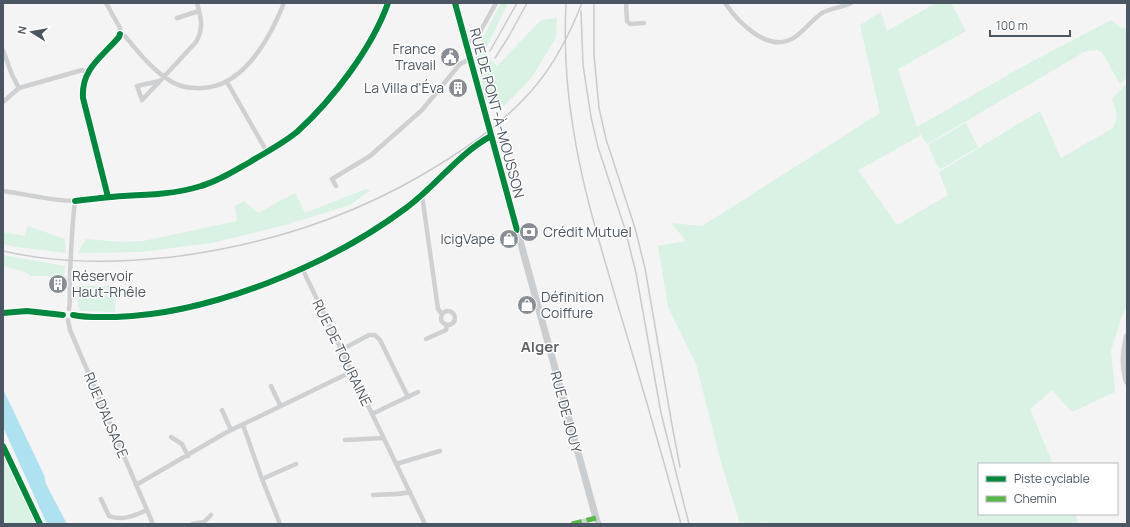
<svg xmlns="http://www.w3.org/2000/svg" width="1130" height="527" font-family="Manrope,sans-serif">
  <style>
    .green { fill: #d9f2e3 }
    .water { fill: #aee2f0 }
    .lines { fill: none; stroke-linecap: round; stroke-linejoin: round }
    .street { stroke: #ced0d2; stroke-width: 4.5 }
    .secondary { stroke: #ced0d4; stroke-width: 6 }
    .primary { stroke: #caced1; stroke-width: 7 }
    .rail { stroke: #c9cacc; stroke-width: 1.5 }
    .quiet { stroke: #58b947; stroke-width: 5; stroke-dasharray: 10 5; stroke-linecap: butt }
    .cycleway-casing { stroke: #fff; stroke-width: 8 }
    .cycleway { stroke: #00873e; stroke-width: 6 }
    .labels { text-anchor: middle; stroke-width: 3; stroke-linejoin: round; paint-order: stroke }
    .poi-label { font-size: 14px; fill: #4a5661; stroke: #fff; text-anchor: end }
    .street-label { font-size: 14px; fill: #4a5661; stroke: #fff }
    .neighbourhood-label { font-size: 15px; font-weight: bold; fill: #5f6368; stroke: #fff }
  </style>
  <rect width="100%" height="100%" fill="#f4f4f4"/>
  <path class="green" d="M501,3H508L484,52L497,66L541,20L557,18L556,38L530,80L504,106L485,99L475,52Z
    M936,3H951L966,31L898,69L917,127L1020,68L1111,20L1122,29L1127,27V77L1120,84L1102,52L1097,50L1086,51L927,144L918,130L920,136L858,170L897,225L948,195L939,172L1040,111L1061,158L1113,128C1119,116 1117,112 1112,99L1127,83V307L1122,315L1111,351L1115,392L1072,412L1052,390L1030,409L1053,464H979V514H1075L1079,524H766L762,522L759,524H740L721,462L696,364L668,307L658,246L686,241L671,223L702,226L880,113L860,25L881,12L887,31Z
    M966,123L978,147L941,169L938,167L929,148V144Z
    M366,189L370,191L350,205L285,225L212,243L140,252L78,253L86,239L121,242L143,241L237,221L235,206L244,201L258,213L295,193L305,213Z
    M28,226L65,239L66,253L16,247L3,244V232L24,236Z
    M3,255L65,266L64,276H31L25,272L3,266Z
    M77,286H116L115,312L81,311L78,307Z
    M3,453L37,524H3Z"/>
  <path class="water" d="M3,389L44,475L46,484L67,524H47L3,427Z"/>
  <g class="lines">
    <path class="street" d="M106,3L120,28V34
      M626,3L627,21L630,24L644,23
      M725,3C738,22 769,55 795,37C805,30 812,20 822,13C830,8 842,8 851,3
      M177,18L199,11
      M120,34L125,36C139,53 153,71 172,82C179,86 188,88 196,88C242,91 269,40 284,3
      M466,43L476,39L496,3
      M3,50L12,75L19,88
      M160,81L142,100L137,86L160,81L196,42C204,28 201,17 197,3
      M227,82L267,152
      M3,102L19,88L79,71L82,70L87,73
      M336,186L332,179L370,156L422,110L460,64L470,59
      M3,191C26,194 52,201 75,201C88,201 101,198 114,197C143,195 173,195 201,186C218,181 234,172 250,162C266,153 283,143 298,131C333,99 372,48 388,3
      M422,195L438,309L442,314
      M108,197L83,98C81,69 101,58 119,37L120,34
      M302,268L425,524
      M69,309C71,298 69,287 70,275C71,250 72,225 75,201
      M441 318a7 7 0 1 1 14 0a7 7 0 1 1-14 0Z
      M3,313L27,311L63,315
      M73,315C88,318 101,317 116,317C211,314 330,265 406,208C436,186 458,154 491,136
      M68,320L70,330L153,524
      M426,339L446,330L447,325
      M341,350L369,335H375L380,340L408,397
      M271,386L280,405
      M222,410L231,430
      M372,414L418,392
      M243,425L262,479L280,524
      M171,437L182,444L188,456
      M345,440L383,438
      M396,464L440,451
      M262,479L296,464
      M136,485L227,432L351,372
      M373,495C385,494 398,495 410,492
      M101,499L109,516C122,521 134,516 147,510
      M192,524L204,522L211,515
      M572,524L596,518"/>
    <path class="secondary" d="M1127,336C1123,352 1122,367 1127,382
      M596,518L599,524"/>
    <path class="primary" d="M455,3L596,518"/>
    <path class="rail" d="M566,3C564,45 566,86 573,127C582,188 601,247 618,306C640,378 661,451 681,524
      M594,3V55L599,108L606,139L635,228L645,268L672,425L680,467
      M581,11L583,65L591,117L598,147L625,229L636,273L661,413L689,524
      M490,51L517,3
      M495,58L509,36L527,3
      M3,251C59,264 115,263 172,257C269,245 362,214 445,161C479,140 512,115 538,83C557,59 571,31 582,3"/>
    <path class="quiet" d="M572,524L596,518"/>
    <g class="cycleway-casing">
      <path id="cycleway" d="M455,3L517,230
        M108,197L83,98C81,69 101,58 119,37L120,34
        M75,201C91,199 107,197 123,196C149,195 176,194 201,186C219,181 234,171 250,162C266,152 284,143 298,131C333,99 372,48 388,3
        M3,313L27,311L63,315
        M73,315C88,318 101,317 116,317C211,314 330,265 406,208C436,186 458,154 491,136
        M3,446L40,524"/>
    </g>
    <use href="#cycleway" class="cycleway"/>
  </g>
  <defs>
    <g id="civic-disc" transform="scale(1)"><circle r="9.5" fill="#868d94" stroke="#fff"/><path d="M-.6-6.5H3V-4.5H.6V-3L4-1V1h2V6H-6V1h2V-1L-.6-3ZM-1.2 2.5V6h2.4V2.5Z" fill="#fff"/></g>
    <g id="building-disc" transform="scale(1)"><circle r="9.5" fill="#868d94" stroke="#fff"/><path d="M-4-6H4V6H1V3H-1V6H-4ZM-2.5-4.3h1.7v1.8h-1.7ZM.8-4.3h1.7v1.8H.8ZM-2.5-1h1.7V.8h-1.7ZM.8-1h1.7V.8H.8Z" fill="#fff"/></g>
    <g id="bank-disc" transform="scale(1)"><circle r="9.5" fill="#868d94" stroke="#fff"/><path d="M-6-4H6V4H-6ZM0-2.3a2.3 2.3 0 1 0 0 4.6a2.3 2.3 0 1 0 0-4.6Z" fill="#fff"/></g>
    <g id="shop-disc" transform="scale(1)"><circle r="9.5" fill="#868d94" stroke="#fff"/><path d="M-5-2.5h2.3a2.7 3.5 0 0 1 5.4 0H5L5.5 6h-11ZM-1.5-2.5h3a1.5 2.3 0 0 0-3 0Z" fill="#fff"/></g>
  </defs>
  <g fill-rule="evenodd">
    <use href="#civic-disc" x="450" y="57"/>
    <use href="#building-disc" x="458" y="88"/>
    <use href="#bank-disc" x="529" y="232"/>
    <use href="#shop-disc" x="509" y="239"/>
    <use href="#building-disc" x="58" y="284"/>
    <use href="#shop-disc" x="527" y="305"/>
  </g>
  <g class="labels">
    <g class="poi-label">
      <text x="436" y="54">France<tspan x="436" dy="16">Travail</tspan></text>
      <text x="444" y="93">La Villa d'Éva</text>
      <text x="543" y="237" text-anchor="start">Crédit Mutuel</text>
      <text x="495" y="244">IcigVape</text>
      <text x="72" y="281" text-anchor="start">Réservoir<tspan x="72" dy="16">Haut-Rhêle</tspan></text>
      <text x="541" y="302" text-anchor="start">Définition<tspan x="541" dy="16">Coiffure</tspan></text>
    </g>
    <g class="street-label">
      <text transform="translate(497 113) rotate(75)" y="5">RUE DE PONT-À-MOUSSON</text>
      <text transform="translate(342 353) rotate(64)" y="5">RUE DE TOURAINE</text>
      <text transform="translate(566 412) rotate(75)" y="5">RUE DE JOUY</text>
      <text transform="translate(106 415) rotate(67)" y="5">RUE D'ALSACE</text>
    </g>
    <g class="neighbourhood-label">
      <text x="540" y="352">Alger</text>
    </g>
  </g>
  <rect width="1130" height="527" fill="none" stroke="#4a5661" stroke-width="8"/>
  <rect x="978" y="463" width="140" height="52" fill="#ffffff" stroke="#b7bbc0"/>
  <rect x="986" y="476" width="20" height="6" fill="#00873e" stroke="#b7bbc0"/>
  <text x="1014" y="483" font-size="12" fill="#4a5661">Piste cyclable</text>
  <rect x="986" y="496" width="20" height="6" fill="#58b947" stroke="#b7bbc0"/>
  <text x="1014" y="503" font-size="12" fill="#4a5661">Chemin</text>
  <g transform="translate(32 32) rotate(281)" stroke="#ffffff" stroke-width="3" paint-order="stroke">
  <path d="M0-3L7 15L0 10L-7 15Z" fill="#4a5661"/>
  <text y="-6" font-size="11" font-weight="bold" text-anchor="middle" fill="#4a5661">N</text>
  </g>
  <path d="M990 30v6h80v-6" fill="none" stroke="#4a5661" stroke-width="2"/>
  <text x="996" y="30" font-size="12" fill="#4a5661" stroke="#ffffff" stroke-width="3" paint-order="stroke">100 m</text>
</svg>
